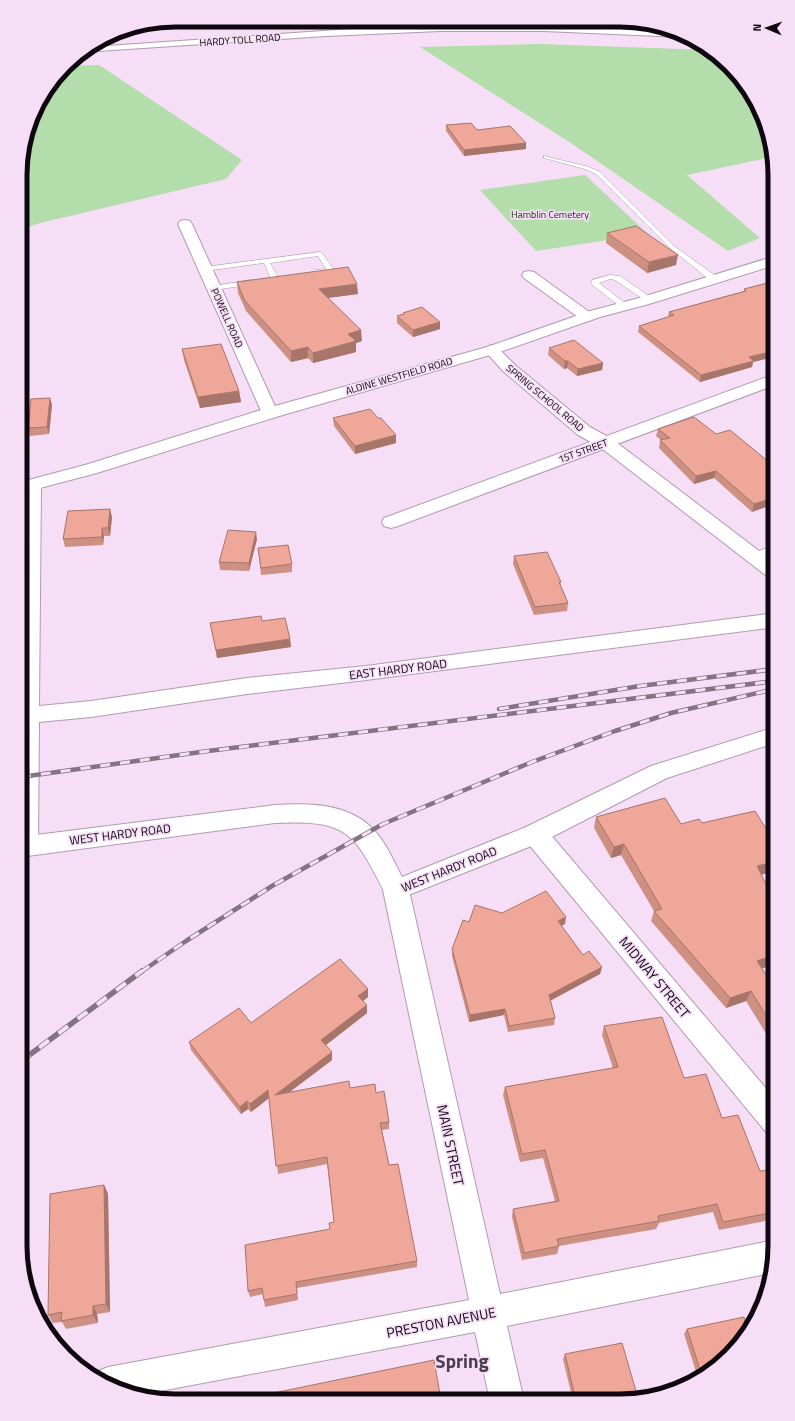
<svg xmlns="http://www.w3.org/2000/svg" width="795" height="1421" font-family="'Titillium Web',sans-serif">
<style>
.green{fill:#b3ddaa}
.lines{fill:none;stroke-linecap:round;stroke-linejoin:round}
.service-casing{stroke:#b09bb2;stroke-width:1}
.minor-casing{stroke:#b09bb2;stroke-width:2}
.tertiary-casing{stroke:#b09bb2;stroke-width:2}
.secondary-casing{stroke:#b09bb2;stroke-width:2}
.motorway-casing{stroke:#b09bb2;stroke-width:2}
.service{fill:#fff;fill-rule:evenodd}
.minor{fill:#fff;fill-rule:evenodd}
.tertiary{fill:#fff;fill-rule:evenodd}
.secondary{fill:#fff;fill-rule:evenodd}
.motorway{fill:#fff;fill-rule:evenodd}
.rail-far1-casing{stroke:#837383;stroke-width:4.5}
.rail-casing{stroke:#837383;stroke-width:5.5}
.rail-far1{stroke:#f5def6;stroke-width:3;stroke-dasharray:10;stroke-linecap:butt}
.rail{stroke:#f5def6;stroke-width:4;stroke-dasharray:12;stroke-linecap:butt}
.wall{fill:#cd9083}
.shaded-wall{fill:#a7756a}
.building{fill:#eea798;stroke:#a7756a}
.labels{text-anchor:middle;dominant-baseline:central;stroke-width:3.5;stroke-linejoin:round;paint-order:stroke}
.far-street-label{font-size:10px;fill:#100810;stroke:#f5def6}
.far-park-label{font-size:10px;fill:#0d3802;stroke:#f5def6}
.street-label{font-size:12px;fill:#100810;stroke:#f5def6}
.near-street-label{font-size:14px;fill:#100810;stroke:#f5def6}
.near-district-label{font-size:19px;font-weight:bold;fill:#4e3c50;stroke:#f5def6}
.rim{fill:none;stroke:#100810;stroke-width:5}
</style>
<rect width="100%" height="100%" fill="#f5def6"/>
<path class="green" d="M540 44 709 50C735 67 755 95 766 124 770 134 770 147 772 157L687 175 760 238 728 251 574 145 420 47Z
M99 65 242 160 226 179 40 223 21 229V155L36 106 67 66Z
M585 175 648 234 536 251 480 190Z"/>
<g class="lines">
<g class="service-casing">
<path id="service" d="M544 156 589 167 600 172 674 246 717 277V281H711L670 248 596 174 585 169 544 158Z
M320 252 322 253 334 270 332 271 314 274V270L326 269 318 256 270 263 279 279 275 281 271 279 264 263 205 271 201 269 205 267Z
M610 275 620 276 653 299 649 301H646L615 280 610 279 599 283 629 306 628 308H622L591 284 592 280Z
M251 280 255 282 254 284 214 290 210 288 214 286Z
M775 545V551L754 559 749 556 751 554Z"/>
</g>
<g class="minor-casing">
<path id="minor" d="M185 220 190 221 192 224 278 413 276 417 270 418 264 417 262 413 178 224 180 221Z
M529 271 534 272 592 314 594 317 592 320 587 321 582 320 524 278 522 275 524 272Z
M775 374V385L398 526 391 528 384 526 382 522 384 518Z
M32 480 38 481 41 485 39 706 91 701 247 678 366 666 775 613V627L366 680 247 694 91 717 39 722 38 846 35 853 26 856 20 854 21 572 23 485 26 481Z"/>
</g>
<g class="tertiary-casing">
<path id="tertiary" d="M492 345 497 347 515 365 590 427 612 439 775 563V579L768 577 600 447 578 435 503 371 484 350 487 347Z
M535 824 544 827 775 1099V1135L765 1131 526 841 523 834 526 827Z
M396 880 405 883 409 890 500 1294 775 1240V1256L771 1273 507 1326 524 1401H490L475 1332 139 1395 116 1389 94 1377 96 1372 108 1367 469 1300 383 890 387 883Z"/>
</g>
<g class="secondary-casing">
<path id="secondary" d="M775 256V265L649 304 600 317 497 353 276 417 97 473 21 493V482L85 465 264 409 487 347 590 311 639 298Z
M775 727V743L667 778 544 841 396 900 387 897C355 835 351 819 275 823L20 857V837L275 805C307 803 346 803 371 827 385 840 393 860 402 877L526 827 651 766Z"/>
</g>
<g class="motorway-casing">
<path id="motorway" d="M475 24C522 24 569 25 616 27 640 29 664 28 686 35L682 37 544 31H440L326 36 83 52 92 47 366 28Z"/>
</g>
<use href="#service" class="service"/>
<use href="#minor" class="minor"/>
<use href="#tertiary" class="tertiary"/>
<use href="#secondary" class="secondary"/>
<use href="#motorway" class="motorway"/>
<g class="rail-far1-casing">
<path id="rail-far1" d="M499 709 640 686 775 669
M21 777 208 751 775 681
M141 972 186 941 272 886 383 824 532 762 615 731 671 713 775 689"/>
</g>
<g class="rail-casing">
<path id="rail" d="M20 1062 142 971"/>
</g>
<use href="#rail-far1" class="rail-far1"/>
<use href="#rail" class="rail"/>
</g>
<path class="wall" d="M446 125 477 130 526 143V149L464 156 446 131Z
M607 233 676 265 647 273 606 243Z
M775 281V353H774L773 357 753 362 752 367 700 382 638 332 639 326 668 317 669 312 744 291V289Z
M237 282 358 294 328 298 362 341 356 343V352L313 363 308 358 291 362 246 311 238 293Z
M403 313 440 322V329L413 337 397 323V316L403 314Z
M549 348 603 363 602 370 577 376 567 368 564 369 548 355Z
M182 349 239 391 241 402 200 408 184 360Z
M50 398 52 405 49 434 30 436 28 428Z
M333 418 396 443 355 454 334 426Z
M658 429 716 434 775 467 752 512 714 478 694 484 659 448 660 440H661L656 436Z
M112 517 110 536H104L103 545 65 547 63 539Z
M257 539 249 571 220 570 219 562Z
M258 548 292 564V572L261 575Z
M514 556 561 582 560 585 568 603 567 611 534 615 513 564Z
M262 621 290 639 291 647 217 658 210 623Z
M596 817 681 824 702 823 775 843V871L761 875 775 902V961L769 962 767 967 762 968 775 988V1048L746 1001 726 1008 651 921 654 911 621 855 611 858 594 828Z
M502 913 565 924 561 925 583 955 602 967 600 974 550 1000 555 1018 554 1025 508 1032 504 1015 469 1022 452 956V949L469 922Z
M368 989V997L363 1001 367 1005V1013L326 1045 332 1060 290 1092 350 1088 376 1093 389 1122V1129L382 1130 389 1165 417 1261V1267L297 1288 298 1300 265 1307 263 1294 250 1297 248 1291 330 1229 334 1222 327 1164 278 1174 269 1098 251 1112 248 1109 241 1114 191 1050 189 1042 251 1023Z
M604 1026 684 1078 722 1118 760 1171 775 1169V1219L719 1230 713 1212 659 1223 656 1229 559 1246 557 1254 522 1260 512 1217 513 1209 555 1201 543 1158 520 1162 503 1095 505 1087 613 1068 602 1035Z
M104 1185 108 1194 110 1312 97 1314 98 1323 66 1329 62 1322 53 1323 48 1315Z
M687 1329 714 1369 698 1378 684 1334Z
M565 1354 620 1401H573L563 1359Z"/>
<path class="shaded-wall" d="M526 143V149L464 156V150Z
M678 255 676 265 647 273 649 262Z
M357 284 358 294 319 299V289Z
M440 322V329L413 337V330Z
M361 330 362 341 356 343V352L313 363V353L348 334Z
M308 347V358L291 362V351Z
M775 347V353H774L773 357 753 362 752 367 700 382 701 375 771 348Z
M565 361H568L567 368 564 369Z
M603 363 602 370 577 376 578 369Z
M239 391 241 402 200 408 198 397Z
M50 398 52 405 49 434 47 427Z
M396 435V443L355 454V446Z
M716 471 714 478 694 484 696 476Z
M775 497V504L752 512 754 504Z
M110 509 112 517 110 536 108 528Z
M102 528 104 536 103 545 102 537Z
M256 532 257 539 249 571V563Z
M290 639 291 647 217 658 216 650Z
M624 844 621 855 611 858 614 847Z
M775 862V871L753 877 757 866Z
M566 917 565 924 557 928 558 921Z
M771 956 767 967 753 971 757 961Z
M602 967 600 974 548 1002 549 995Z
M368 989V997L359 1004 358 996Z
M751 991 746 1001 726 1008 730 998Z
M367 1005V1013L322 1048 321 1040Z
M505 1009 504 1015 469 1022 470 1015Z
M332 1052V1060L276 1102 275 1095Z
M268 1090 269 1098 251 1112 250 1104Z
M247 1101 248 1109 241 1114 240 1107Z
M104 1185 108 1194 110 1312 106 1304Z
M93 1306 97 1314 98 1323 93 1315Z"/>
<path class="building" d="M471 123 477 130 510 126 526 143 464 150 446 125Z
M636 226 678 255 649 262 607 233Z
M348 267 357 284 319 289 361 330 348 334 356 341 313 353 308 347 291 351 245 301 237 282Z
M775 281V347L771 348 774 351 749 357 754 361 701 375 639 326 674 315 669 312 746 291 744 289Z
M422 307 440 322 413 330 397 316 404 314 403 313Z
M574 340 603 363 578 369 568 361H565L549 348Z
M221 344 239 391 198 397 182 349Z
M50 398 47 427 28 428 31 399Z
M370 409 378 418H381L396 435 355 446 333 418Z
M694 417 716 434 730 430 775 467V497L754 504 716 471 696 476 660 440 670 438 658 429Z
M110 509 108 528H102V537L63 539 68 511Z
M228 530 256 532 249 563 219 562Z
M288 545 292 564 261 568 258 548Z
M547 552 561 582H559L568 603 535 607 514 556Z
M261 616 262 621 285 618 290 639 216 650 210 623Z
M665 798 681 824 699 819 702 823 755 811 775 843V862L757 866 775 902V951L769 952 771 956 757 961 775 988V1030L751 991 730 998 654 911 662 909 624 844 614 847 596 817Z
M546 891 566 917 558 921 583 955 589 951 602 967 549 995 555 1018 509 1026 505 1009 470 1015 452 949 463 920 469 922 475 905 502 913Z
M340 959 368 989 358 996 367 1005 321 1040 332 1052 275 1095 349 1081 350 1088 375 1084 376 1093 384 1091 389 1122 380 1123 389 1165 398 1164 417 1261 296 1282 297 1294 264 1300 262 1288 248 1291 245 1245 330 1229 329 1223 334 1222 327 1157 276 1166 268 1090 250 1104 247 1101 240 1107 189 1042 239 1008 251 1023Z
M662 1017 684 1078 706 1074 722 1118 738 1115 760 1171 775 1169V1212L723 1222 717 1204 658 1216 659 1221 557 1239 559 1246 524 1253 513 1209 559 1201 545 1150 522 1154 505 1087 618 1067 604 1026Z
M104 1185 106 1304 93 1306V1315L61 1321 62 1312 48 1315 50 1194Z
M744 1317 748 1331 743 1340 714 1369 702 1376 687 1329Z
M622 1343 638 1398 620 1401H576L565 1354Z
M434 1360 441 1400H254V1397Z"/>
<g class="labels">
<g class="far-street-label">
<text transform="translate(240 40) rotate(-4)">HARDY TOLL ROAD</text>
<text transform="translate(227 318) rotate(66)">POWELL ROAD</text>
<text transform="translate(399 376) rotate(-16)">ALDINE WESTFIELD ROAD</text>
<text transform="translate(545 398) rotate(40)">SPRING SCHOOL ROAD</text>
<text transform="translate(583 451) rotate(-20)">1ST STREET</text>
</g>
<g class="far-park-label">
<text x="550" y="214">Hamblin Cemetery</text>
</g>
<g class="street-label">
<text transform="translate(398 669) rotate(-7)">EAST HARDY ROAD</text>
<text transform="translate(120 834) rotate(-7)">WEST HARDY ROAD</text>
<text transform="translate(449 869) rotate(-22)">WEST HARDY ROAD</text>
</g>
<g class="near-street-label">
<text transform="translate(655 977) rotate(50)">MIDWAY STREET</text>
<text transform="translate(451 1145) rotate(78)">MAIN STREET</text>
<text transform="translate(441 1322) rotate(-11)">PRESTON AVENUE</text>
</g>
<g class="near-district-label">
<text x="462" y="1360">Spring</text>
</g>
</g>
<path d="M0 0H795V1421H0ZM175 27H620A148 148 0 0 1 768 175V1246A148 148 0 0 1 620 1394H175A148 148 0 0 1 27 1246V175A148 148 0 0 1 175 27Z" fill="#f5def6" fill-rule="evenodd"/>
<path class="rim" d="M175 27H620A148 148 0 0 1 768 175V1246A148 148 0 0 1 620 1394H175A148 148 0 0 1 27 1246V175A148 148 0 0 1 175 27Z"/>
<g transform="translate(767 28) rotate(272)" stroke="#f5def6" stroke-width="3" paint-order="stroke">
<path d="M0-3L7 15L0 10L-7 15Z" fill="#100810"/>
<text y="-6" font-size="11" font-weight="bold" text-anchor="middle" fill="#100810">N</text>
</g>
</svg>
